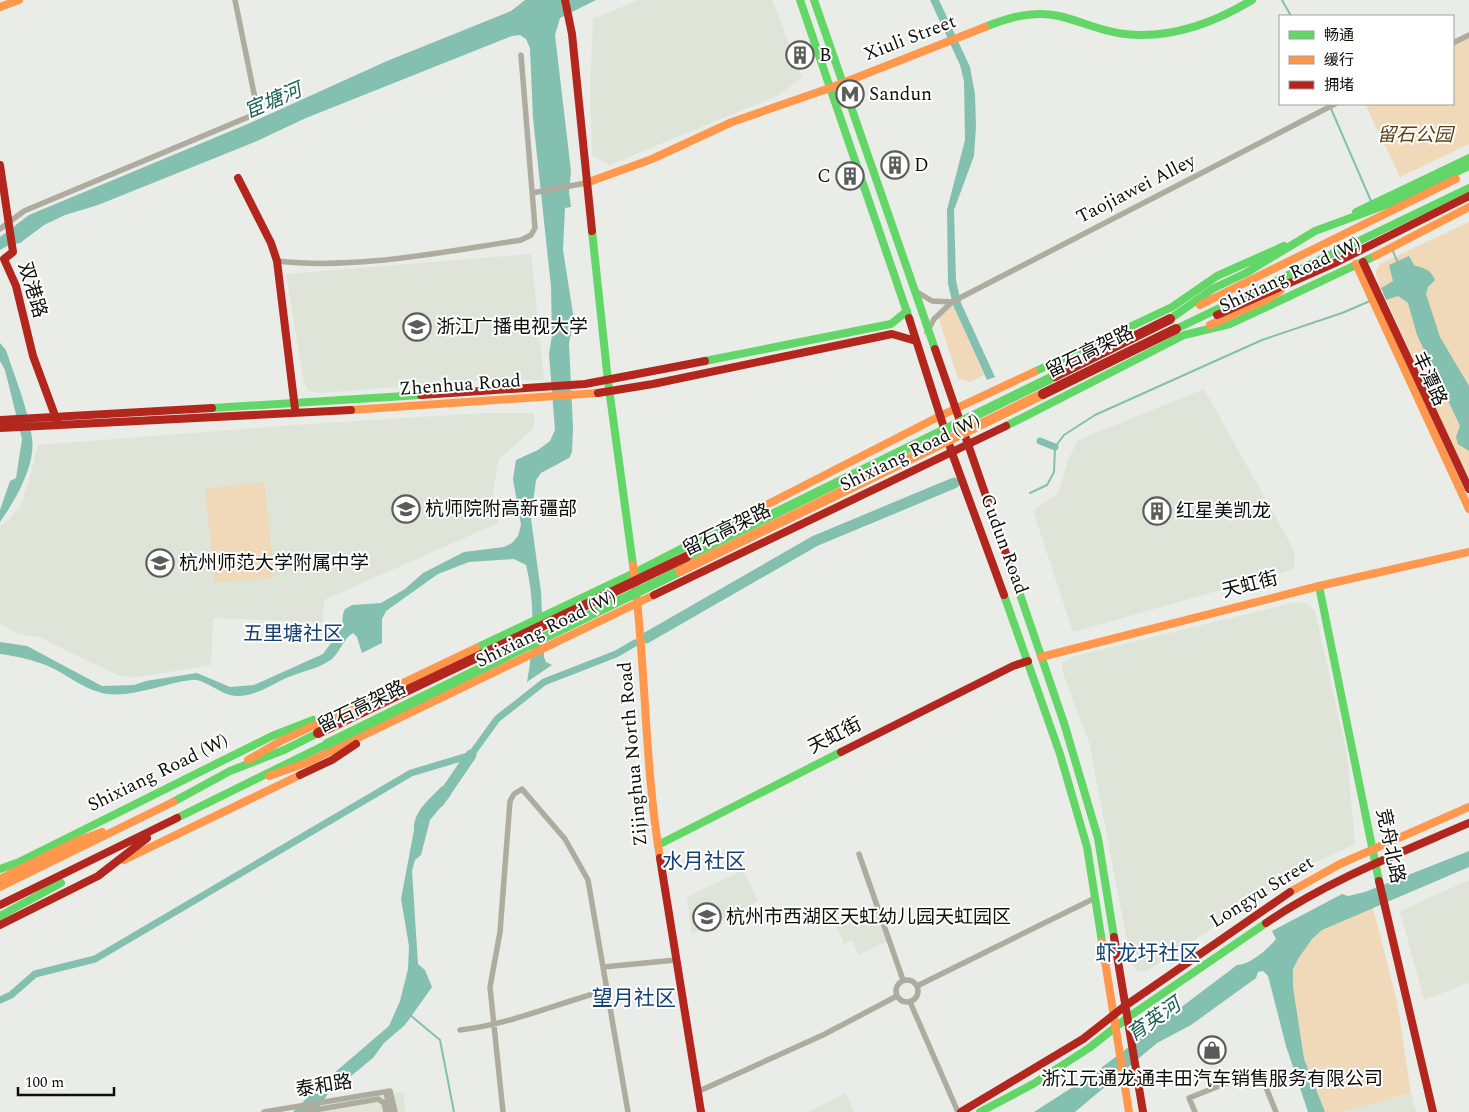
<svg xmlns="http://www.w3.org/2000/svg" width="1469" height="1112" font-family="Spectral,'Noto Sans SC',serif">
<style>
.built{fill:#dee4d7}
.green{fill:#efd9b9}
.water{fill:#84c0b0}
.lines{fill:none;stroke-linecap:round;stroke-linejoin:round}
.stream{stroke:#84c0b0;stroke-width:2}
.canal{stroke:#84c0b0;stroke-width:7}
.river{stroke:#84c0b0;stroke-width:11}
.street{stroke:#aeac9f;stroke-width:5.5}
.fast{stroke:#63d668;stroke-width:8}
.slow{stroke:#ff974d;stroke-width:8}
.jam{stroke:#b3261e;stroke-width:8}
.fast-bridge{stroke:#63d668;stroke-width:10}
.slow-bridge{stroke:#ff974d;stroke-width:10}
.jam-bridge{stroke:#b3261e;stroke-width:10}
.labels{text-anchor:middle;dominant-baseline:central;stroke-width:4;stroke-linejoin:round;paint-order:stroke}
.street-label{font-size:19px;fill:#0d0f0b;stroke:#fff}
.poi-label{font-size:19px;fill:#0d0f0b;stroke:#fff;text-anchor:start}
.park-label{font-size:19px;font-style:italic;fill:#5e4115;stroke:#fff}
.water-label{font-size:20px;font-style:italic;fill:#1d6153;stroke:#fff}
.neighbourhood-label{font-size:20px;fill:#124174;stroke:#fff}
.quarter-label{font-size:21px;fill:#124174;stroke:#fff}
</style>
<rect width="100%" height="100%" fill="#eaece7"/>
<path class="built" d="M639 0H772L802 77 779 95 609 165 592 155 590 92 593 19Z
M531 254 544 380H482L321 393 309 391 304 383 286 274Z
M1204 389 1295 552 1294 569 1073 632 1033 511 1059 492 1068 460 1078 440Z
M485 413H534V428L498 460 493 494 498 523 324 600 323 622 213 618 211 665 138 677 119 676 39 637 18 634 0 624V526L9 520 21 505 30 477 38 445 308 424Z
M1297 602 1308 604 1315 611 1347 755 1355 844 1308 866 1145 972 1136 970 1131 961 1089 742 1063 673 1062 664 1071 657Z
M743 870 758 901 692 934 687 897Z
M1469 880V983L1424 1000 1400 911Z
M874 904 888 941 859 955 852 940 844 944 835 924Z
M404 1092 405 1112H292Z
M846 1093 854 1112H809Z
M1411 1093 1416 1112H1340Z"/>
<path class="green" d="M1469 35V144L1400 177 1365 104H1453V44Z
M1469 222V484L1376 276V271L1380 264Z
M953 305 984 375 971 382 958 379 939 319 943 311Z
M264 482 275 578 215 583 205 489Z
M1371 900 1397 1002 1411 1093 1340 1112H1315L1276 950Z"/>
<path class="water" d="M525 0H596L560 18 555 35 571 171 569 192 571 207 565 208 563 250 574 320 569 343 573 428 572 452 569 458 541 473 536 480 531 519 541 592 544 657 546 662 552 665 527 682C534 645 535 601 526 565L514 559 469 562 438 574 386 611 382 619V643L362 653 357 637 353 633C343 639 340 652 332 659 320 668 307 670 294 675 274 682 259 696 237 696 221 696 204 678 192 680 162 683 127 701 99 692 80 687 65 673 48 666 33 660 16 656 0 654V642L27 646 102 686 134 685 146 681 197 673 230 687 254 685 323 654 342 628 343 614 345 609 352 605 381 603 405 589 423 573 464 552 504 547 512 543 518 536 521 525 513 479 516 460 538 450 550 441 555 430 549 354 552 335 551 287 533 118 530 48 526 39 520 35 512 36 306 118 257 141 98 205 65 215 44 225 20 243 9 245 0 250V237L29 215 250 123 387 61 511 11Z
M930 0H939L970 67 975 94 976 126 974 156 954 210 956 280 961 303 995 377 987 380 953 305 948 284 947 210 965 140 964 81 960 65Z
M1409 256 1414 265C1424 269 1430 268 1435 280L1428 287 1426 294 1440 337 1469 386V451L1458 444 1456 437 1460 426 1417 335 1408 303 1398 296 1386 300 1381 288 1393 281 1389 265Z
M0 343 6 350C15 378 28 408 32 438 36 465 15 501 0 522V510L10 481 16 478 22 439 5 370 0 361Z
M442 786 451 795 430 820 421 855 415 860 412 871 418 964 425 970 432 987 405 1025 384 1043 373 1058 351 1076 333 1086 316 1112H293L320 1085 389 1026 400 1001 408 969 409 946 401 899 414 830C413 811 430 799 442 786Z
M1469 851V867L1322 930 1312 939 1298 959 1293 969V987L1304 1059 1325 1112H1308L1286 1046 1268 976 1263 971 1258 972 1256 978 1191 1025 1157 1043 1075 1112H1034L1093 1074 1237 965C1250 965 1268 949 1276 939L1272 931 1342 894 1348 896 1365 892Z"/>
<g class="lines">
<path class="stream" d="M1282 0 1291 16
M1329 104 1371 201
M1392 249 1398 263
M1030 493 1047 485 1054 472 1055 447 1064 435 1095 415 1262 340 1342 313 1370 301
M410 1015 440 1040 454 1112"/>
<path class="canal" d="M1040 441 1055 447
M0 1000 11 995 35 974 95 959 411 773 471 755 497 719 544 682 616 654 635 643"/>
<path class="river" d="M646 638 815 541 954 483
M439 802 471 755"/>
<path class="street" d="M1453 43 1469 35
M532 193 586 183
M0 229 24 211 258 113 235 0
M277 261C357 270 441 252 521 240L531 235 535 228 521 55
M917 292 932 301 952 302
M927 332 934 319 952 302 1335 104
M859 854 903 980
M603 967 676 960
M896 991a11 11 0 1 1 22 0a11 11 0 1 1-22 0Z
M917 986 1095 898
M910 1002 958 1112
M460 1030C512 1024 558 1003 607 990
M386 1092 390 1112
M697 1092 823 1035 897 996
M264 1112 390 1091 395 1112
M303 1112 378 1099 384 1103 386 1112
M503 1112 490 987 500 932 510 801 514 794 522 789 565 839 588 880 628 1112
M1195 1112 1189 1098 1259 1070 1276 1112"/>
<path class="fast" d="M800 0 909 318
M814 0 935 349
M985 27C1008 18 1033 10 1059 16 1081 21 1102 32 1125 34 1171 39 1214 23 1252 0
M1356 212 1469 158
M592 231 608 381 633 565
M1170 319 1214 288 1246 273 1315 231 1391 203 1469 166
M1176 329 1469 188
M705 361 891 324 907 311
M1034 372 1172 307 1217 276 1284 246
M212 408 421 395
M1006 426 1184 335 1230 324 1375 256
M1013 574 1064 723 1098 838 1114 937
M1319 586 1379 881
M1004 595 1060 754 1087 847 1102 942
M476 648 634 573 739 519
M173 802 230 771 284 750 318 733
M177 818 327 744
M658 845 841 752
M17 863 272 736 313 720
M0 869 22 861
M0 916 61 883
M980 1112 1033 1084 1089 1048 1127 1018 1266 923"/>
<path class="slow" d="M0 7 19 0
M586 183 652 159 732 122 830 88 985 27
M1375 256 1469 207
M1356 264 1469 509
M1200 305 1456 179
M1210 325 1270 298 1281 290
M351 410 598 393
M739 519 940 416 1034 372
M633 565C646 662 644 761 660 858
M1041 657 1319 586 1469 552
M248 760 279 742 476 648
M269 776 306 763 654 595
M124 860 300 775
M0 879 75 842 102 832
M0 887 173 802
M1290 892 1340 864 1469 807
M1102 942 1129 1112"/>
<path class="jam" d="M565 0 572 34 592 231
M0 165 13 252 4 259 16 286 33 356 57 421
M238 178 271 243 277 261 295 409
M1363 262 1469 489
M1217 315 1337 262 1469 196
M909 318 952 453 1004 595
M935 349 1013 574
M598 393 653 384 892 334 916 341
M421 395 585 384 705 361
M0 420 212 408
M0 428 351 410
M654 595 1006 426
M841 752 1013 666 1028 661
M300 775 332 760 356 744
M660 858 701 1112
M1379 881 1433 1112
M0 905 177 818
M1266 923C1329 880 1400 853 1469 823
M0 925 98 876 147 838
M1114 937 1143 1112
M961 1112 1083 1039 1125 1006 1290 892"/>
<path class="fast-bridge" d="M686 557 1055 376
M327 744 680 571"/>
<path class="slow-bridge" d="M680 571 1043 394"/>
<path class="jam-bridge" d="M1055 376 1170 319
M1043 394 1176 329
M318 733 686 557"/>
</g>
<defs>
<g id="building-ring" transform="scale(1.4375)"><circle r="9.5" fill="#fff" stroke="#5a5c58" stroke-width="1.5"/><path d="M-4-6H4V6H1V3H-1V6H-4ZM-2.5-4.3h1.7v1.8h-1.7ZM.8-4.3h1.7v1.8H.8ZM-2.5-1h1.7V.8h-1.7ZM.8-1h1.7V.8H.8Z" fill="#5a5c58"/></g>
<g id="metro-ring" transform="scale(1.4375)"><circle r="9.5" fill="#fff" stroke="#5a5c58" stroke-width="1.5"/><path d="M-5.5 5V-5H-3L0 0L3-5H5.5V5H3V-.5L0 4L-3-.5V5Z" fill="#5a5c58"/></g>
<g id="school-ring" transform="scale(1.4375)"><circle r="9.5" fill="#fff" stroke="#5a5c58" stroke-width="1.5"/><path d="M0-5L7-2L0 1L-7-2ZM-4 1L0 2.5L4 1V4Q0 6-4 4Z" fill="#5a5c58"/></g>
<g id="shop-ring" transform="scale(1.4375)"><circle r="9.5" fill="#fff" stroke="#5a5c58" stroke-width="1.5"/><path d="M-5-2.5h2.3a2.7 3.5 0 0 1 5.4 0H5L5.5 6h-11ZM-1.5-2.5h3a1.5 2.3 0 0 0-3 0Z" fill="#5a5c58"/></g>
</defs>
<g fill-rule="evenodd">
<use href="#building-ring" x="800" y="55"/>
<use href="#metro-ring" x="850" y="94"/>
<use href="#building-ring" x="895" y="165"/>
<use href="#building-ring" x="850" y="176"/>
<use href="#school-ring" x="417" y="327"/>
<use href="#school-ring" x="406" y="509"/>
<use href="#building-ring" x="1157" y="511"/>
<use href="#school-ring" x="160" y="563"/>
<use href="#school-ring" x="707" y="917"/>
<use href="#shop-ring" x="1212" y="1050"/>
</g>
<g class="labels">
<g class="street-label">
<text transform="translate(910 38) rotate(-21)">Xiuli Street</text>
<text transform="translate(1136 189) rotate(-27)">Taojiawei Alley</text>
<text transform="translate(1290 275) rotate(-25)">Shixiang Road (W)</text>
<text transform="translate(32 290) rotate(73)">双港路</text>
<text transform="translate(1090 352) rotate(-26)">留石高架路</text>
<text transform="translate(1429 379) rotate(65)">丰潭路</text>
<text transform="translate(460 385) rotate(-4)">Zhenhua Road</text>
<text transform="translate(910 453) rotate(-26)">Shixiang Road (W)</text>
<text transform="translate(727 530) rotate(-26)">留石高架路</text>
<text transform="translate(1004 544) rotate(70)">Gudun Road</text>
<text transform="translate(1250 585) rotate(-14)">天虹街</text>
<text transform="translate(546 629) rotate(-26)">Shixiang Road (W)</text>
<text transform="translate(362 707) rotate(-26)">留石高架路</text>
<text transform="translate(835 736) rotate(-27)">天虹街</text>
<text transform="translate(633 754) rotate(-95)">Zijinghua North Road</text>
<text transform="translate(158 773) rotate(-26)">Shixiang Road (W)</text>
<text transform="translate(1390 846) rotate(78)">竞舟北路</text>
<text transform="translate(1262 892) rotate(-32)">Longyu Street</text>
<text transform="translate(324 1086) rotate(-9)">泰和路</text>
</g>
<g class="poi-label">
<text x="819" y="55">B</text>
<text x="869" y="94">Sandun</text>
<text x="914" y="165">D</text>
<text x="831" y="176" text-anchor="end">C</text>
<text x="436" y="327">浙江广播电视大学</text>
<text x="425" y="509">杭师院附高新疆部</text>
<text x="1176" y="511">红星美凯龙</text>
<text x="179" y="563">杭州师范大学附属中学</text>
<text x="726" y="917">杭州市西湖区天虹幼儿园天虹园区</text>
<text x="1212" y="1079" text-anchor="middle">浙江元通龙通丰田汽车销售服务有限公司</text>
</g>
<g class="park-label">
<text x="1415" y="135">留石公园</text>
</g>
<g class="water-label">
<text transform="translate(273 101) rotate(-23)">宦塘河</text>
<text transform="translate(1154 1020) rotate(-35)">育英河</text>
</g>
<g class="neighbourhood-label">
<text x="293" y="634">五里塘社区</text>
</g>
<g class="quarter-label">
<text x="704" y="862">水月社区</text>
<text x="1148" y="954">虾龙圩社区</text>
<text x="634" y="999">望月社区</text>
</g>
</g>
<rect x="1279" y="15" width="175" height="90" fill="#ffffff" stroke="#9e9f9d"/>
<rect x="1289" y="31" width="25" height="8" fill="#63d668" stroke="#9e9f9d"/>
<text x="1324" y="40" font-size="15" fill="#0d0f0b">畅通</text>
<rect x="1289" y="56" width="25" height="8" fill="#ff974d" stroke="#9e9f9d"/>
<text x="1324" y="65" font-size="15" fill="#0d0f0b">缓行</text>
<rect x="1289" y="81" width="25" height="8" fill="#b3261e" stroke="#9e9f9d"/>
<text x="1324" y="90" font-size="15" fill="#0d0f0b">拥堵</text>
<path d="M18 1087v8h96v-8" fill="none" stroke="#0d0f0b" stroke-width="2.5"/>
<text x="25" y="1087" font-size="15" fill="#0d0f0b" stroke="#ffffff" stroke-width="4" paint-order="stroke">100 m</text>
</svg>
